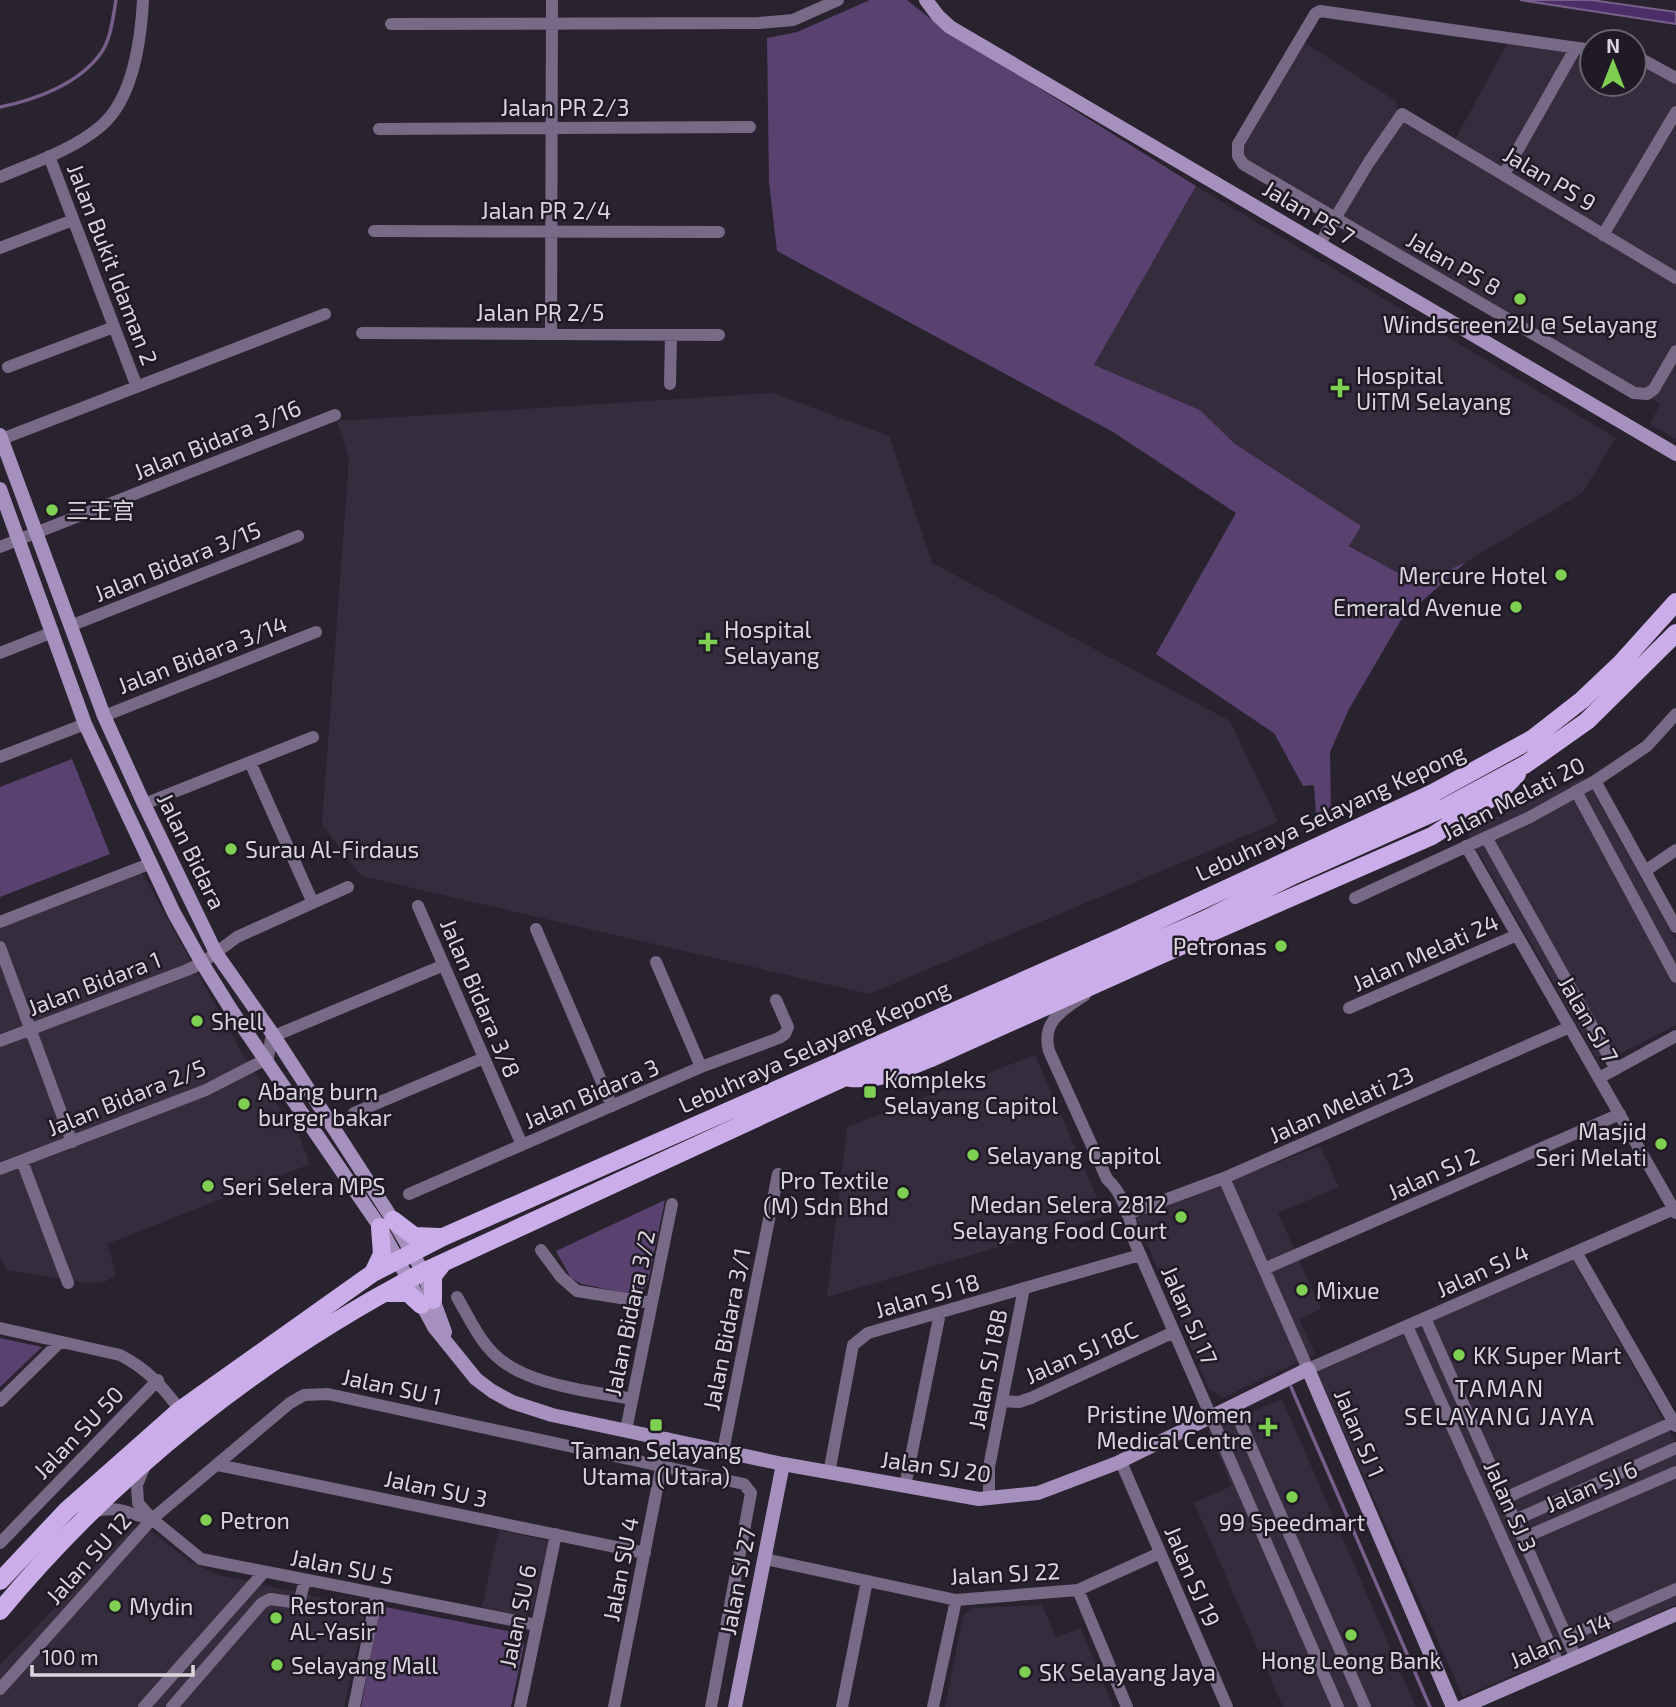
<svg xmlns="http://www.w3.org/2000/svg" width="1676" height="1707" font-family="'Exo 2','Noto Sans SC',sans-serif">
<style>
.built{fill:#352d3e}
.green{fill:#5a4270}
.water{fill:#4d2d68;stroke:#775f8b;stroke-width:2}
.lines{fill:none;stroke-linecap:round;stroke-linejoin:round}
.stream{stroke:#775f8b;stroke-width:3.5}
.street{stroke:#786a86;stroke-width:12}
.secondary{stroke:#a690be;stroke-width:14}
.primary{stroke:#cbaee9;stroke-width:18}
.primary-bridge{stroke:#cbaee9;stroke-width:18}
.poi-dot{fill:#7fd052;stroke:#1f1a25;stroke-width:2.5}
.labels{text-anchor:middle;dominant-baseline:central;stroke-width:5;stroke-linejoin:round;paint-order:stroke}
.street-label{font-size:23px;fill:#d9d5dd;stroke:#1f1a25}
.poi-label{font-size:23px;fill:#d9d5dd;stroke:#1f1a25;text-anchor:start}
.neighbourhood-label{font-size:24px;letter-spacing:2px;fill:#d9d5dd;stroke:#1f1a25}
</style>
<rect width="100%" height="100%" fill="#29232f"/>
<path class="built" d="M1508 42 1592 54V84H1634V59L1676 85V439L1650 424 1660 404 1246 161 1242 154V144L1305 43 1396 101 1399 112 1451 147Z
M1196 186 1616 438 1582 493 1466 562 1419 584 1349 545 1360 526 1235 444 1200 410 1094 365Z
M773 393 889 436 932 563 1230 721 1278 822 869 994 361 876 322 824 349 459 337 421Z
M1585 777 1676 940V1025L1600 1064 1466 830Z
M142 873 248 1064 299 1135 310 1164 107 1244 115 1270V1276L104 1282 86 1283 7 1270 0 1257V928Z
M1035 1055 1105 1216 827 1297 847 1127Z
M1320 1146 1339 1187 1278 1213 1321 1309 1299 1319 1315 1354 1223 1398 1209 1389 1136 1218Z
M1573 1260 1676 1443V1605L1463 1697 1317 1372Z
M1282 1399 1416 1707H1283L1194 1503 1232 1486 1208 1431Z
M132 1527 152 1532 188 1560 215 1574 366 1608 344 1707H0V1665Z
M499 1530 548 1541 533 1610 524 1616 482 1607Z
M1042 1605 1056 1637 1081 1628 1113 1707H945L963 1616 973 1608Z"/>
<path class="green" d="M870 0H907L941 27 1196 186 1094 365 1200 410 1235 444 1361 526 1349 546 1419 584 1466 562 1401 620 1349 709 1330 752 1331 818 1316 813 1314 785 1303 786 1274 733 1156 654 1236 513 1113 432 777 251 769 182 767 38 797 32Z
M72 759 110 854 0 897V787Z
M665 1200 648 1282 644 1289 635 1295 582 1284 571 1278 556 1251Z
M0 1338 42 1347 0 1387Z
M380 1606 517 1633 524 1644 511 1707H361Z"/>
<path class="water" d="M1520 0H1591L1676 12V24Z"/>
<g class="lines">
<path class="stream" d="M0 107C35 100 79 84 101 53 111 39 113 17 116 0
M1291 1387 1430 1707"/>
<path class="street" d="M391 24 759 23 793 20 838 0
M1592 50 1320 11 1315 14 1238 144V156L1243 164 1634 393 1647 394 1654 389 1676 351
M1634 55 1676 78
M379 129 750 127
M49 156 137 387
M1504 174 1575 49
M0 177C33 163 73 150 101 126 133 99 141 39 143 0
M374 231 719 232
M1603 235 1676 112
M1319 245 1369 162 1402 114 1676 278
M0 248 73 220
M362 333 719 335
M551 333 552 0
M8 367 114 327
M670 384 671 335
M2 439 325 314
M0 547 335 415
M70 626 298 536
M0 653 53 632
M104 716 316 632
M0 757 85 724
M250 762 313 903
M1595 781 1676 927
M1576 791 1676 977
M144 804 313 737
M1486 837 1616 1069
M1466 846 1676 1213
M1645 871 1676 850
M1355 898 1530 817 1595 781 1647 746 1676 714
M418 906 522 1145
M0 922 149 864
M536 929 612 1106
M0 947 72 1142
M656 962 701 1067
M1085 995C1063 1010 1041 1021 1049 1051L1107 1179C1121 1191 1132 1219 1133 1238L1338 1707
M1349 1008 1517 935
M0 1041 187 970 202 963 237 937 348 887
M1599 1078 1676 1036
M354 1113 484 1058
M22 1161 68 1283
M0 1169 206 1090 268 1058 271 1039 274 1036 444 965
M1224 1178 1308 1369 1674 1209
M409 1194 701 1067 779 1038 785 1034 788 1027 776 1000
M1127 1214 1224 1178 1570 1027
M541 1250 561 1277 577 1291 652 1303
M1576 1252 1676 1426
M1264 1269 1620 1114
M457 1297C468 1316 478 1338 493 1353 523 1385 591 1391 632 1399
M1425 1318 1576 1658
M1407 1326 1559 1665
M0 1328 120 1355C151 1371 164 1389 185 1416
M0 1401 60 1342
M1002 1401 1019 1402 1031 1398 1174 1332
M1233 1406 1365 1707
M626 1430 672 1204
M723 1451 778 1174
M1121 1462 1227 1707
M146 1463 137 1485 138 1503 152 1519 201 1559 537 1625
M218 1465 645 1553
M829 1473 853 1345 868 1333 1140 1255
M905 1486 940 1313
M989 1498V1467L1024 1288
M1505 1498 1674 1422
M95 1511C120 1505 129 1515 152 1519
M1515 1520 1676 1448
M1523 1538 1676 1472
M0 1543 158 1380
M765 1559 956 1600 1078 1590 1160 1553
M1078 1590 1127 1707
M1567 1637 1676 1589
M0 1689 152 1519 290 1403 304 1395 328 1394 744 1484 751 1493 711 1707
M144 1707 264 1572
M172 1707 262 1603 270 1599 299 1603 305 1580
M354 1707 377 1594
M520 1707 556 1534
M614 1707 667 1438
M842 1707 867 1581
M933 1707 956 1600"/>
<path class="secondary" d="M926 0 938 16 950 27 1676 454
M0 435 104 716 144 804 216 953 274 1036 393 1220 423 1272 445 1332
M0 489 85 724 174 913 202 963 232 1011 380 1227 434 1327 476 1379 492 1391 512 1402 552 1415 783 1464 979 1499 1038 1493 1117 1463 1308 1369 1453 1707
M735 1707 783 1464
M1463 1707 1676 1614"/>
<path class="primary" d="M1194 940 1432 836 1499 793 1517 774
M850 1078C880 1080 904 1069 931 1058
M393 1220 414 1236 440 1237
M373 1273 382 1254 380 1227
M388 1293H408L421 1305
M433 1300V1276L443 1263
M0 1581 67 1510 180 1410 373 1273 443 1237 1120 938 1433 793 1532 739 1582 700 1621 663 1676 602
M0 1611C116 1471 262 1356 423 1272L843 1078 1204 920 1294 875 1446 807 1526 764 1587 721 1676 633"/>
<path class="primary-bridge" d="M931 1058 1194 940"/>
</g>
<g class="poi-dot">
<circle cx="1520" cy="299" r="7"/>
<path d="M1336.5 377.5h7v7h7v7h-7v7h-7v-7h-7v-7h7z"/>
<circle cx="52" cy="510" r="7"/>
<circle cx="1561" cy="575" r="7"/>
<circle cx="1516" cy="607" r="7"/>
<path d="M704.5 631.5h7v7h7v7h-7v7h-7v-7h-7v-7h7z"/>
<circle cx="231" cy="849" r="7"/>
<circle cx="1281" cy="946" r="7"/>
<circle cx="197" cy="1021" r="7"/>
<rect x="863" y="1085" width="14" height="14" rx="3.5"/>
<circle cx="244" cy="1104" r="7"/>
<circle cx="1661" cy="1144" r="7"/>
<circle cx="973" cy="1155" r="7"/>
<circle cx="208" cy="1186" r="7"/>
<circle cx="903" cy="1193" r="7"/>
<circle cx="1181" cy="1217" r="7"/>
<circle cx="1302" cy="1290" r="7"/>
<circle cx="1459" cy="1355" r="7"/>
<rect x="649" y="1418" width="14" height="14" rx="3.5"/>
<path d="M1264.5 1416.5h7v7h7v7h-7v7h-7v-7h-7v-7h7z"/>
<circle cx="1292" cy="1497" r="7"/>
<circle cx="206" cy="1520" r="7"/>
<circle cx="115" cy="1606" r="7"/>
<circle cx="276" cy="1618" r="7"/>
<circle cx="1351" cy="1635" r="7"/>
<circle cx="277" cy="1665" r="7"/>
<circle cx="1025" cy="1672" r="7"/>
</g>
<g class="labels">
<g class="street-label">
<text x="565" y="107">Jalan PR 2/3</text>
<text transform="translate(1550 178) rotate(31)">Jalan PS 9</text>
<text x="546" y="210">Jalan PR 2/4</text>
<text transform="translate(1309 212) rotate(31)">Jalan PS 7</text>
<text transform="translate(1454 263) rotate(30)">Jalan PS 8</text>
<text transform="translate(113 264) rotate(69)">Jalan Bukit Idaman 2</text>
<text x="540" y="312">Jalan PR 2/5</text>
<text transform="translate(217 439) rotate(-22)">Jalan Bidara 3/16</text>
<text transform="translate(177 561) rotate(-22)">Jalan Bidara 3/15</text>
<text transform="translate(202 654) rotate(-21)">Jalan Bidara 3/14</text>
<text transform="translate(1513 798) rotate(-27)">Jalan Melati 20</text>
<text transform="translate(1330 812) rotate(-25)">Lebuhraya Selayang Kepong</text>
<text transform="translate(192 851) rotate(64)">Jalan Bidara</text>
<text transform="translate(1425 952) rotate(-24)">Jalan Melati 24</text>
<text transform="translate(94 983) rotate(-21)">Jalan Bidara 1</text>
<text transform="translate(481 998) rotate(67)">Jalan Bidara 3/8</text>
<text transform="translate(1589 1019) rotate(60)">Jalan SJ 7</text>
<text transform="translate(814 1046) rotate(-24)">Lebuhraya Selayang Kepong</text>
<text transform="translate(591 1093) rotate(-23)">Jalan Bidara 3</text>
<text transform="translate(126 1097) rotate(-22)">Jalan Bidara 2/5</text>
<text transform="translate(1341 1104) rotate(-24)">Jalan Melati 23</text>
<text transform="translate(1433 1173) rotate(-24)">Jalan SJ 2</text>
<text transform="translate(1482 1270) rotate(-24)">Jalan SJ 4</text>
<text transform="translate(927 1295) rotate(-16)">Jalan SJ 18</text>
<text transform="translate(629 1313) rotate(-78)">Jalan Bidara 3/2</text>
<text transform="translate(1190 1315) rotate(66)">Jalan SJ 17</text>
<text transform="translate(726 1329) rotate(-79)">Jalan Bidara 3/1</text>
<text transform="translate(1081 1352) rotate(-24)">Jalan SJ 18C</text>
<text transform="translate(987 1369) rotate(-79)">Jalan SJ 18B</text>
<text transform="translate(392 1386) rotate(12)">Jalan SU 1</text>
<text transform="translate(78 1432) rotate(-46)">Jalan SU 50</text>
<text transform="translate(1360 1433) rotate(67)">Jalan SJ 1</text>
<text transform="translate(936 1466) rotate(8)">Jalan SJ 20</text>
<text transform="translate(1591 1486) rotate(-23)">Jalan SJ 6</text>
<text transform="translate(436 1488) rotate(12)">Jalan SU 3</text>
<text transform="translate(1511 1506) rotate(66)">Jalan SJ 3</text>
<text transform="translate(88 1558) rotate(-48)">Jalan SU 12</text>
<text transform="translate(342 1566) rotate(11)">Jalan SU 5</text>
<text transform="translate(620 1569) rotate(-79)">Jalan SU 4</text>
<text transform="translate(1005 1573) rotate(-3)">Jalan SJ 22</text>
<text transform="translate(1193 1576) rotate(67)">Jalan SJ 19</text>
<text transform="translate(737 1581) rotate(-79)">Jalan SJ 27</text>
<text transform="translate(517 1616) rotate(-78)">Jalan SU 6</text>
<text transform="translate(1560 1640) rotate(-23)">Jalan SJ 14</text>
</g>
<g class="poi-label">
<text x="1520" y="324" text-anchor="middle">Windscreen2U @ Selayang</text>
<text x="1356" y="375">Hospital<tspan x="1356" dy="26">UiTM Selayang</tspan></text>
<text x="66" y="510">三王宫</text>
<text x="1547" y="575" text-anchor="end">Mercure Hotel</text>
<text x="1502" y="607" text-anchor="end">Emerald Avenue</text>
<text x="724" y="629">Hospital<tspan x="724" dy="26">Selayang</tspan></text>
<text x="245" y="849">Surau Al-Firdaus</text>
<text x="1267" y="946" text-anchor="end">Petronas</text>
<text x="211" y="1021">Shell</text>
<text x="884" y="1079">Kompleks<tspan x="884" dy="26">Selayang Capitol</tspan></text>
<text x="258" y="1091">Abang burn<tspan x="258" dy="26">burger bakar</tspan></text>
<text x="1647" y="1131" text-anchor="end">Masjid<tspan x="1647" dy="26">Seri Melati</tspan></text>
<text x="987" y="1155">Selayang Capitol</text>
<text x="889" y="1180" text-anchor="end">Pro Textile<tspan x="889" dy="26">(M) Sdn Bhd</tspan></text>
<text x="222" y="1186">Seri Selera MPS</text>
<text x="1167" y="1204" text-anchor="end">Medan Selera 2812<tspan x="1167" dy="26">Selayang Food Court</tspan></text>
<text x="1316" y="1290">Mixue</text>
<text x="1473" y="1355">KK Super Mart</text>
<text x="1252" y="1414" text-anchor="end">Pristine Women<tspan x="1252" dy="26">Medical Centre</tspan></text>
<text x="656" y="1450" text-anchor="middle">Taman Selayang<tspan x="656" dy="26">Utama (Utara)</tspan></text>
<text x="220" y="1520">Petron</text>
<text x="1292" y="1522" text-anchor="middle">99 Speedmart</text>
<text x="290" y="1605">Restoran<tspan x="290" dy="26">AL-Yasir</tspan></text>
<text x="129" y="1606">Mydin</text>
<text x="1351" y="1660" text-anchor="middle">Hong Leong Bank</text>
<text x="291" y="1665">Selayang Mall</text>
<text x="1039" y="1672">SK Selayang Jaya</text>
</g>
<g class="neighbourhood-label">
<text x="1500" y="1387">TAMAN<tspan x="1500" dy="28">SELAYANG JAYA</tspan></text>
</g>
</g>
<g transform="translate(1613 63)"><circle r="33" fill="#1f1a25" stroke="#69656f" stroke-width="2"/>
<path d="M0-5L12 26L0 18L-12 26Z" fill="#7fd052"/>
<text y="-10" font-size="19" font-weight="bold" text-anchor="middle" fill="#d9d5dd">N</text>
</g>
<path d="M32 1665v10h161v-10" fill="none" stroke="#d9d5dd" stroke-width="3.5"/>
<text x="42" y="1665" font-size="21" fill="#d9d5dd" stroke="#1f1a25" stroke-width="5" paint-order="stroke">100 m</text>
</svg>
